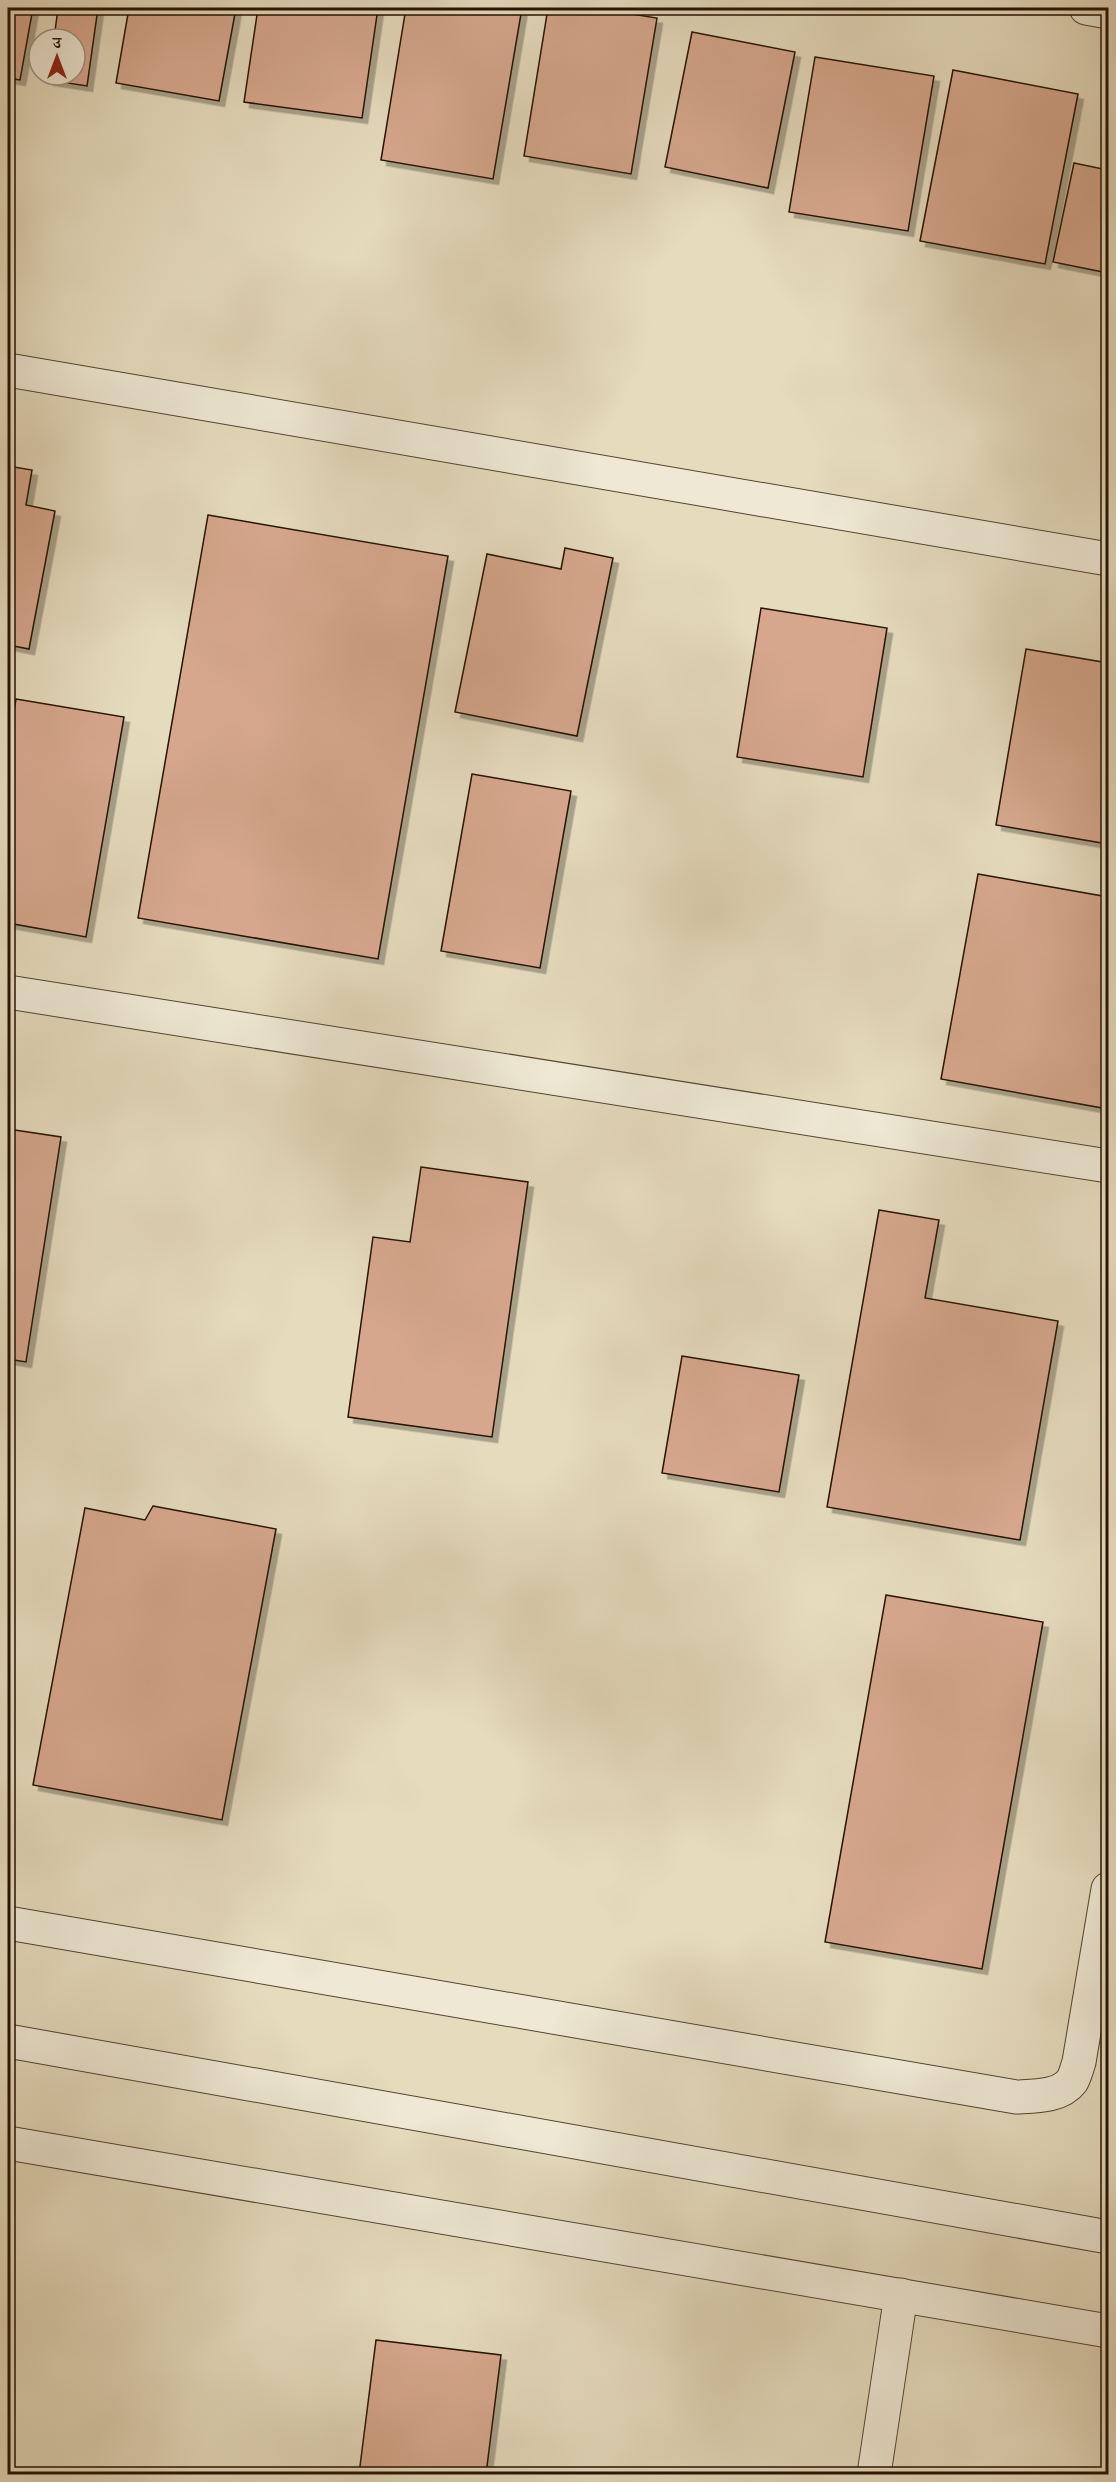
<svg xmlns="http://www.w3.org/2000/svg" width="1116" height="2482" font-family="'EB Garamond','Noto Serif Devanagari',serif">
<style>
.building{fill:#d6a78d;stroke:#251201;stroke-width:1.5;filter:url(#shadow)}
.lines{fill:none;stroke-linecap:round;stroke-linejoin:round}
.minor-casing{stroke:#554430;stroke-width:35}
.tertiary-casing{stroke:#554430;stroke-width:35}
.minor{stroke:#eee8d4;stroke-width:33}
.tertiary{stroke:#eee8d4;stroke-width:33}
</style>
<defs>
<filter id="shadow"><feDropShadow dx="5.5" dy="5.5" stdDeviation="0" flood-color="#0004"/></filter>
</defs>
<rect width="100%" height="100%" fill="#e5dbbd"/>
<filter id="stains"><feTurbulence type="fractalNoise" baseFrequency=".00333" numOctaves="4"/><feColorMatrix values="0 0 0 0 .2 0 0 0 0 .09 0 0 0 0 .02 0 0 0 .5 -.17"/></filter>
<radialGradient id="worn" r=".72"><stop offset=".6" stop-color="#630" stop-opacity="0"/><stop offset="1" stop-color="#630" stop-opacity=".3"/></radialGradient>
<path class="building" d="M8 8H33L20 80 8 78Z
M58 8H98L87 86 48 80 49 75H75V39H54Z
M129 8H236L219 101 116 83Z
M258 8H378L362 118 244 102Z
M406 8H522L493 179 381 160Z
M548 8H594L657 18 631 174 524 156Z
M692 32 795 52 768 188 665 167Z
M815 57 934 76 908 231 789 212Z
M953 70 1078 94 1045 264 920 241Z
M1074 163 1108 170V273L1053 262Z
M8 466 32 470 26 505 55 511 29 649 8 645Z
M208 515 448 556 378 959 138 918Z
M565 548 613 558 577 736 455 712 487 554 561 569Z
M761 608 887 628 863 777 737 757Z
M1026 649 1108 663V844L996 825Z
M16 699 124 717 86 937 8 923V748Z
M472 774 571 791 540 968 441 951Z
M978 874 1108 897V1109L941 1079Z
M8 1129 61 1137 26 1362 8 1359Z
M421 1167 528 1182 492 1437 348 1417 373 1237 410 1242Z
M879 1210 939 1220 925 1298 1058 1321 1020 1540 827 1507Z
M682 1356 799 1375 779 1492 662 1473Z
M153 1506 276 1529 222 1820 33 1785 85 1508 145 1520Z
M886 1595 1043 1622 982 1969 825 1942Z
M376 2340 501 2355 486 2474H359Z"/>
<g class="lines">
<g class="minor-casing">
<path id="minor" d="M1086 8 1108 12
M8 370 1108 559
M8 992 1108 1166
M8 1923 1016 2097C1034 2096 1060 2097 1072 2081 1075 2076 1077 2068 1079 2062L1108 1889
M874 2474 901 2295"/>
</g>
<g class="tertiary-casing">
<path id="tertiary" d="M8 2041 1108 2237
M8 2143 1108 2331"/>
</g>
<use href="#minor" class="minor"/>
<use href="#tertiary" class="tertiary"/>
</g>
<rect width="1116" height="2482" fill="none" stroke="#e5dbbd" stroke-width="30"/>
<rect x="9" y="9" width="1098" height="2464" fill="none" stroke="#251201" stroke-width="3"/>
<rect x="15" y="15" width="1086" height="2452" fill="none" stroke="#251201" stroke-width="1.5"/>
<g transform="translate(57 57)"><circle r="28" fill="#eee8d4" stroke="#9e9280" stroke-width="1.5"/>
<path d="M0-4.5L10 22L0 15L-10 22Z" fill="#8f2418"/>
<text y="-9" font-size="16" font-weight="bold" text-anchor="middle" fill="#251201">उ</text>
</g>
<rect width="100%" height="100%" filter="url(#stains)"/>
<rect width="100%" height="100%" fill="url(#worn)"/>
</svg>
